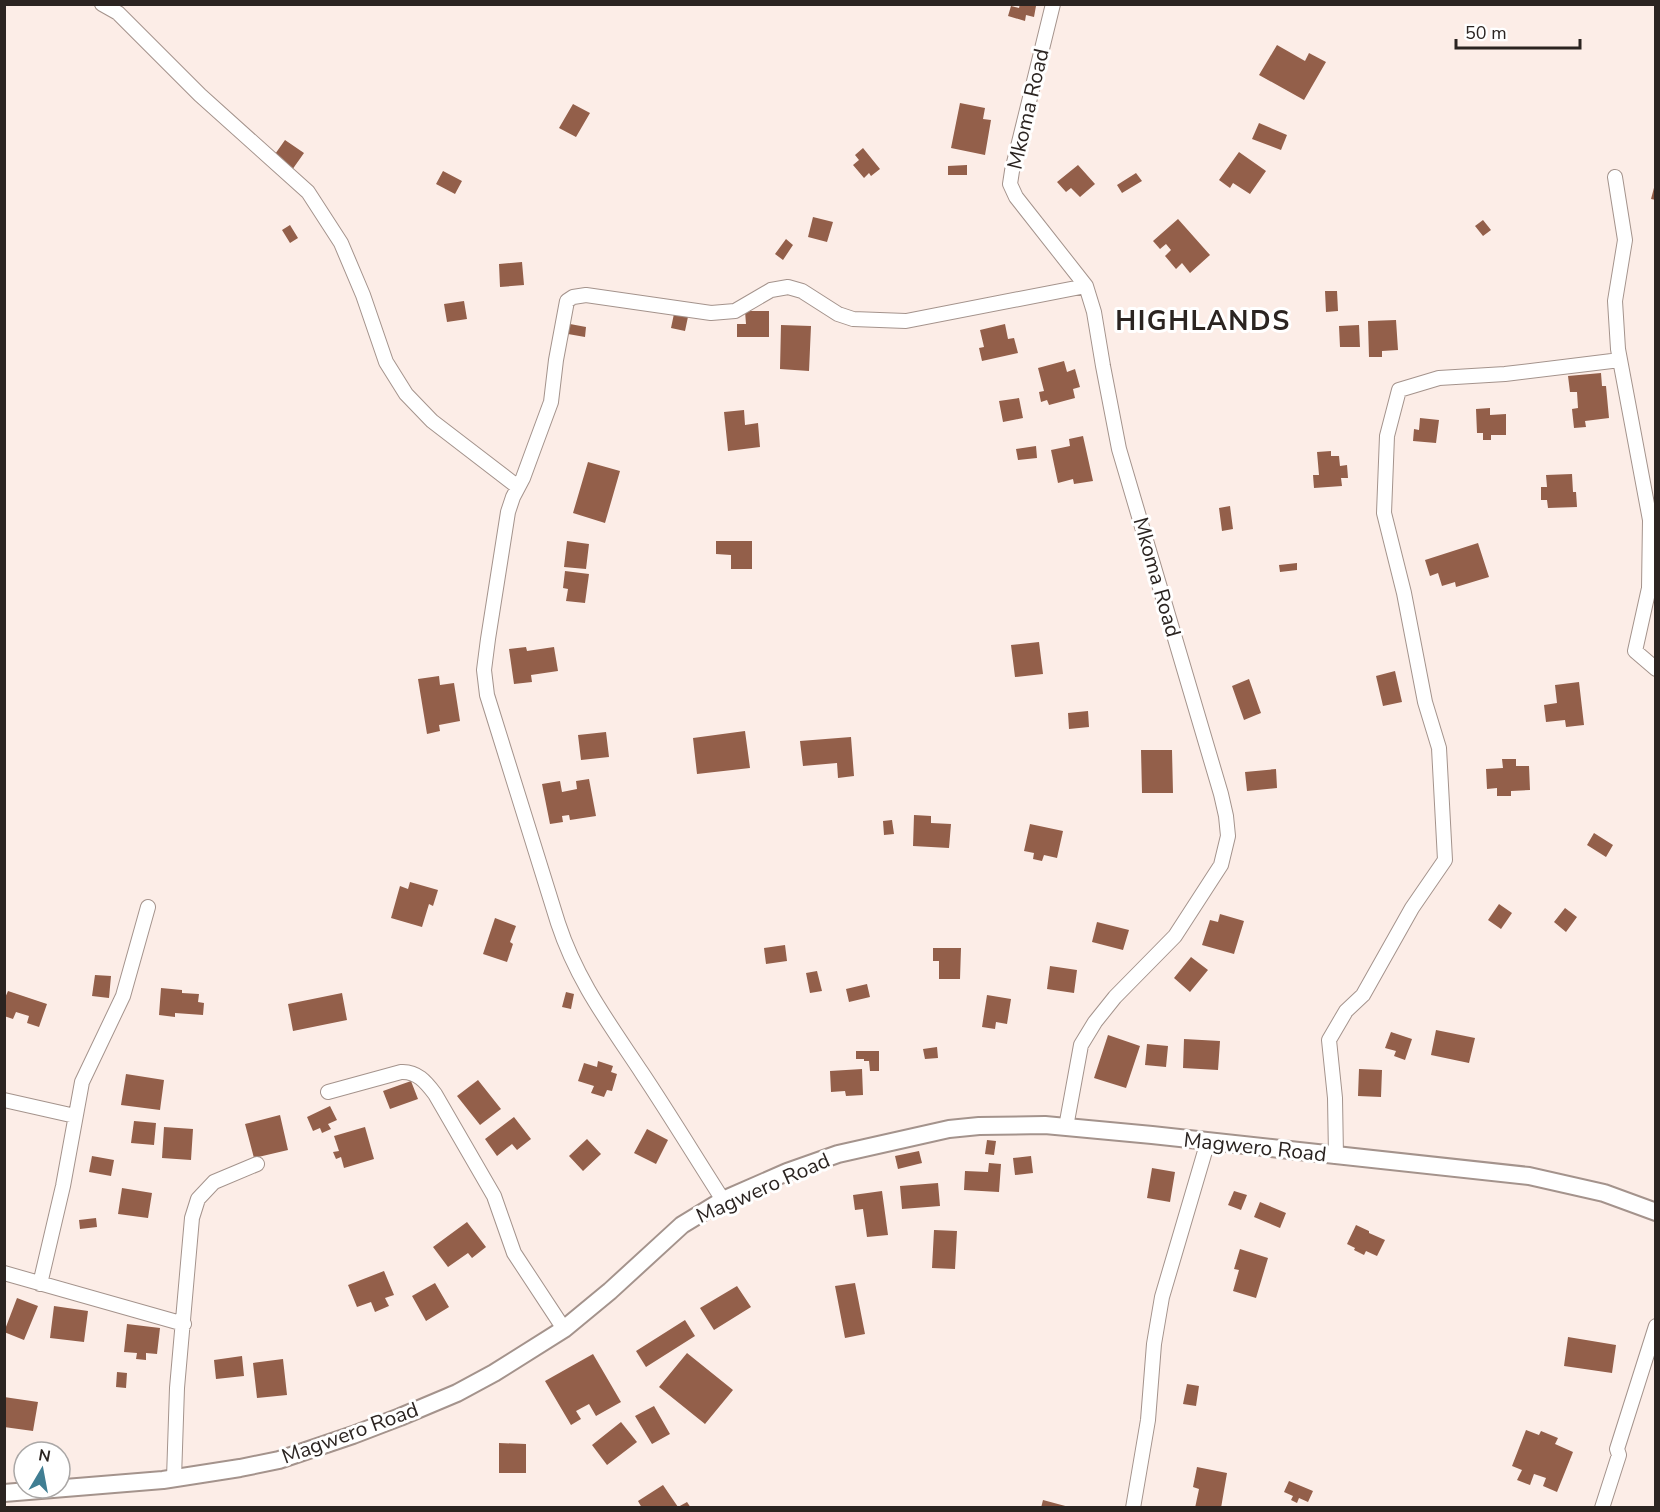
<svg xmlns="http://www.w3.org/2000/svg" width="1660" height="1512" font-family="'Nunito Sans',sans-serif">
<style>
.building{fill:#935f4a}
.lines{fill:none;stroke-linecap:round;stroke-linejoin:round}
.minor-casing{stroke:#a4938c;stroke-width:16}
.tertiary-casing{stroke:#a4938c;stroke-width:20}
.minor{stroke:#fff;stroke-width:14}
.tertiary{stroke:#fff;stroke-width:16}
.labels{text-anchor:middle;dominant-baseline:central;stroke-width:6;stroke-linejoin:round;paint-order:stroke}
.street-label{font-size:21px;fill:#2b2421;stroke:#fff}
.district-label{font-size:27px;font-weight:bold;letter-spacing:1.5px;fill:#2b2421;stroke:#fff}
</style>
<rect width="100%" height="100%" fill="#fcede7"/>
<path class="building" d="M1020 4 1036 6 1034 17 1026 15 1025 21 1008 16 1011 6 1019 8Z
M1277 45 1305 61 1309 53 1326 62 1304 100 1259 75Z
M960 103 985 108 983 119 991 120 985 155 951 148Z
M573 104 590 113 576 137 559 128Z
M1259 123 1287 135 1281 150 1252 139Z
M285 140 304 153 292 170 273 157Z
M863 148 880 169 871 176 869 173 864 178 853 165 859 160 855 155Z
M1239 152 1266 171 1250 194 1233 183 1230 188 1219 180Z
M967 165V175H948V166Z
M1078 165 1095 184 1080 197 1071 188 1066 192 1057 182Z
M443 171 462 181 455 194 436 184Z
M1136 173 1142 181 1122 193 1117 185Z
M1655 184H1656V200L1651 199Z
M813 217 833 222 827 242 808 237Z
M1178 219 1210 255 1190 273 1182 263 1176 269 1165 256 1171 250 1166 244 1160 249 1153 241Z
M1483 220 1491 230 1483 236 1475 226Z
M290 225 298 238 290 243 282 230Z
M786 239 793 245 783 260 775 254Z
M522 262 524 285 500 287 499 264Z
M1325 291H1337L1338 311 1326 312Z
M464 301 467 319 447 322 444 304Z
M675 309 689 312 685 331 671 328Z
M745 311H769V337H737V324H746Z
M1396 320 1398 350 1382 351V357H1369L1368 321Z
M570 324 586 327 585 337 568 334Z
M1005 324 1008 339 1014 338 1018 353 982 361 979 348 984 347 980 330Z
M781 325 811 326 809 371 780 369Z
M1359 325 1360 347H1340L1339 326Z
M1064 361 1067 372 1075 369 1080 387 1073 389 1075 398 1049 405 1047 400 1041 402 1039 392 1044 391 1038 368Z
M1601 373 1602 386H1606L1609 418 1585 421 1586 427 1574 428 1572 409 1578 408 1577 392H1570L1568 376Z
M1019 398 1023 418 1003 422 999 401Z
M1490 408V415L1506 414V435H1491V440H1483V433H1477L1476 409Z
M744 410 745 425 758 423 760 447 728 451 724 412Z
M1420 418 1439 420 1436 443 1413 441 1414 429 1419 430Z
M1083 436 1093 481 1074 484 1073 479 1058 483 1051 450 1070 446 1069 439Z
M1036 446 1037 458 1018 460 1016 449Z
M1331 451V456H1339L1340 466 1347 465 1348 478H1341L1342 486 1314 488 1313 475H1319L1317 452Z
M588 462 620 471 605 523 573 513Z
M1572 474 1573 492H1576L1577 507 1548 508 1547 500H1541V487H1547L1546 475Z
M1230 506 1233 529 1222 531 1219 508Z
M567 541 589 544 586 569 564 567Z
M716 541H752V569H731V555L716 554Z
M1478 543 1489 577 1456 587 1455 582 1442 586 1438 573 1430 576 1425 560Z
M1297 563V570L1280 572 1279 565Z
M565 571 589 574 585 603 566 601 568 589 563 588Z
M1039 642 1043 674 1015 677 1011 645Z
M526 647 527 651 554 647 558 671 531 675 532 682 514 684 509 649Z
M1395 671 1402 702 1383 706 1376 676Z
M439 676 440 685 454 683 460 721 439 725 440 731 427 734 418 679Z
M1249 679 1261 713 1244 720 1232 686Z
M1579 682 1584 725 1566 727 1565 720 1546 722 1544 705 1557 703 1555 685Z
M1088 711 1089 727 1069 729 1068 713Z
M745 731 750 768 697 774 693 738Z
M606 732 609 757 581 760 578 735Z
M851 737 854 776 838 778 837 763 803 766 800 741Z
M1141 750H1172L1173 793H1142Z
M1502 759H1516V766H1529L1530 790 1511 791V796H1497V788L1487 789 1486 769 1503 768Z
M1276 769 1277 788 1247 791 1245 772Z
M589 779 596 816 570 820 569 815 562 816 563 822 550 824 542 784 560 781 562 792 577 789 576 781Z
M914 815 931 816V823L951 824 949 848 913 846Z
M892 820 894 834 884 835 883 821Z
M1030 824 1063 831 1057 858 1044 855 1042 861 1033 859 1034 853 1024 851Z
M1594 833 1613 845 1606 857 1587 845Z
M410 882 438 890 433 906 429 904 422 927 391 918 400 886 408 889Z
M1499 904 1512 913 1501 929 1488 920Z
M1565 908 1577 917 1566 932 1554 922Z
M1220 914 1244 921 1234 954 1202 945 1210 920 1218 922Z
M495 918 516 926 510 942 513 944 507 962 483 954Z
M1097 922 1129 930 1123 950 1092 942Z
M785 945 787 961 766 964 764 948Z
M933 948H961L960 979H939V961H933Z
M1191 957 1208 970 1190 992 1174 978Z
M1050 966 1077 970 1074 993 1047 989Z
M817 971 822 991 810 993 806 973Z
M95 975 111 976 109 998 92 996Z
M867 984 870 997 849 1002 846 989Z
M161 988 182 990V993L199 994 198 1002 204 1003 203 1015 175 1013V1017L159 1015Z
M8 991 47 1004 39 1027 27 1023 29 1016 16 1012 13 1019 4 1016V1000Z
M566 992 574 994 571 1009 562 1007Z
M342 993 347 1020 293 1031 288 1004Z
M987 995 1011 999 1007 1024 996 1022 995 1029 982 1027Z
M1436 1030 1475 1038 1469 1063 1431 1055Z
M1391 1032 1412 1039 1405 1060 1394 1056 1396 1051 1385 1048Z
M1108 1035 1140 1046 1126 1088 1094 1078Z
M1184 1039 1220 1041 1218 1070 1183 1068Z
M1147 1044 1168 1046 1166 1067 1145 1065Z
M937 1047 938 1058 925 1059 923 1049Z
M856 1051H879V1071H870L869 1061H864V1059H856Z
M598 1061 613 1066 611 1072 617 1074 612 1091 607 1090 604 1097 591 1093 594 1086 578 1081 584 1063 597 1067Z
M862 1069 863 1095 846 1096 845 1091 831 1092 830 1071Z
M1359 1069 1382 1070 1381 1097 1358 1096Z
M126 1074 164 1080 160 1110 121 1105Z
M478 1080 501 1109 480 1125 457 1096Z
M411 1081 418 1099 390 1109 383 1091Z
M330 1106 337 1120 328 1124 331 1129 322 1133 320 1128 313 1131 307 1117Z
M280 1115 288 1150 254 1158 245 1124Z
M514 1117 531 1139 517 1150 512 1144 497 1156 485 1139Z
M134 1121 156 1123 154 1145 131 1143Z
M164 1127 193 1129 191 1160 162 1158Z
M365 1127 374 1159 344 1168 341 1157 336 1159 333 1152 339 1151 334 1136Z
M647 1129 668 1140 656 1164 634 1153Z
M587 1139 601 1154 583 1171 569 1156Z
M987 1140 996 1141 994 1155 985 1154Z
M919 1151 922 1163 898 1169 895 1156Z
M92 1156 114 1160 111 1176 89 1172Z
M1031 1156 1033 1173 1015 1175 1013 1158Z
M989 1163 1001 1164 999 1192 964 1190 965 1171 988 1172Z
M1152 1168 1175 1172 1170 1202 1147 1198Z
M938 1183 940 1206 902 1209 900 1186Z
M122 1188 152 1193 148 1218 118 1214Z
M882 1191 888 1235 867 1237 863 1209 855 1210 853 1195Z
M1234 1191 1247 1195 1241 1210 1228 1205Z
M1260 1202 1286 1213 1280 1228 1254 1217Z
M96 1218 97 1227 80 1229 79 1220Z
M467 1222 486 1247 472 1258 468 1253 448 1267 433 1247Z
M1356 1225 1369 1231V1233L1385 1240 1377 1256 1366 1251 1364 1255 1354 1250 1355 1248 1347 1244Z
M934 1230 957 1231 955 1269 932 1268Z
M1240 1249 1268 1258 1256 1298 1233 1291 1239 1270 1234 1269Z
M384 1271 394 1295 385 1298 389 1306 375 1312 371 1302 357 1307 348 1285Z
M435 1283 449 1307 426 1321 412 1296Z
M855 1283 865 1334 845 1338 835 1286Z
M737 1286 751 1307 714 1330 700 1308Z
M17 1298 38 1306 24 1340 4 1332Z
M54 1306 88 1311 84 1342 50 1338Z
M685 1320 695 1336 646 1367 636 1351Z
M127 1324 160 1328 157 1354 146 1353V1360L136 1359 137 1353 124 1352Z
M1568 1337 1616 1345 1612 1373 1564 1366Z
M687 1353 733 1390 705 1424 659 1387Z
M593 1354 621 1402 596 1416 589 1404 576 1411 581 1419 571 1425 545 1381Z
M242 1356 244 1376 216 1379 214 1360Z
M283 1359 287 1395 257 1398 253 1363Z
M117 1372 127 1373 126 1388 116 1387Z
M1187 1384 1199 1386 1196 1406 1183 1404Z
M4 1397 38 1402 33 1431 4 1427Z
M654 1406 670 1434 652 1444 635 1416Z
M621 1422 637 1442 607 1465 592 1445Z
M1526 1430 1539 1435 1541 1431 1558 1438 1555 1444 1573 1452 1557 1492 1543 1486 1546 1478 1534 1474 1530 1485 1517 1480 1522 1470 1512 1466Z
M499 1443 526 1444V1473H499Z
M1197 1467 1227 1473 1221 1508H1195L1199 1489 1193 1487Z
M1289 1481 1313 1491 1308 1502 1299 1498 1297 1503 1291 1500 1293 1496 1284 1492Z
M663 1485 678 1507 687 1502 691 1508H642L638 1501Z
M1043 1500 1069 1507V1508H1041Z"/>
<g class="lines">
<g class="minor-casing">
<path id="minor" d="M102 4 118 13 200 95 308 192 341 243 363 295 386 362 406 394 432 421 518 487
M1053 4 1012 171 1010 184 1016 197 1086 286 1094 312 1103 366 1119 449 1221 794 1226 816 1228 836 1221 865 1175 936 1115 997 1095 1022 1081 1045 1066 1127
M1615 177 1625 240 1615 301 1618 349 1650 520 1649 588 1635 651 1656 669
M328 1092 401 1072C417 1071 426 1082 435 1094L494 1196 514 1253 564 1329
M4 1100 75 1116
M1336 1156 1335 1098 1329 1040 1346 1011 1363 995 1412 908 1445 860 1439 748 1425 702 1404 593 1384 513 1387 436 1399 390 1439 378 1505 374 1620 360
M723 1200C696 1158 670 1115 642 1073 609 1023 577 981 558 923L487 695 484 670 488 639 508 512 513 497 523 478 534 448 551 402 556 360 567 301 573 297 586 295 711 313 735 311 771 290 788 287 802 291 838 314 853 319 906 321 1086 286
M4 1273 184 1324
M40 1284 63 1186 82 1082 123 996 148 907
M174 1478 177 1388 192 1218 198 1199 214 1182 257 1164
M1133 1508 1148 1420 1154 1344 1162 1297 1208 1141
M1602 1508 1619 1455 1617 1449 1656 1326"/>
</g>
<g class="tertiary-casing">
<path id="tertiary" d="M4 1493 163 1480 240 1468 279 1460 353 1435 400 1417 457 1393 494 1373 564 1329 610 1291 682 1225 723 1200 787 1172 838 1154 949 1129 979 1126 1045 1125 1152 1135 1529 1176 1604 1193 1656 1212"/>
</g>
<use href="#minor" class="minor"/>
<use href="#tertiary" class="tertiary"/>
</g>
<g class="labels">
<g class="street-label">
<text transform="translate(1028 109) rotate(-77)">Mkoma Road</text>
<text transform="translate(1157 577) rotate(74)">Mkoma Road</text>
<text transform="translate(1255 1147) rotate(6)">Magwero Road</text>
<text transform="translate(763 1188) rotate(-24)">Magwero Road</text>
<text transform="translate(350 1433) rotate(-20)">Magwero Road</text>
</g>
<g class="district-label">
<text x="1203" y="321">HIGHLANDS</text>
</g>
</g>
<rect width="1660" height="1512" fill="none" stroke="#2b2421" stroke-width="12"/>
<g transform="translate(42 1470) rotate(10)"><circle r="28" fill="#ffffff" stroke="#aaa7a6" stroke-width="1.5"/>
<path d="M0-4.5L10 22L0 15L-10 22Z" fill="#407e93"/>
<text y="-9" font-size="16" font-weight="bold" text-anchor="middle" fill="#2b2421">N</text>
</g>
<path d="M1456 39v9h124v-9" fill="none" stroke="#2b2421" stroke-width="3"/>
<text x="1465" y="39" font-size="18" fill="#2b2421" stroke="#ffffff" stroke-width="4.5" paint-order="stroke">50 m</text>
</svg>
